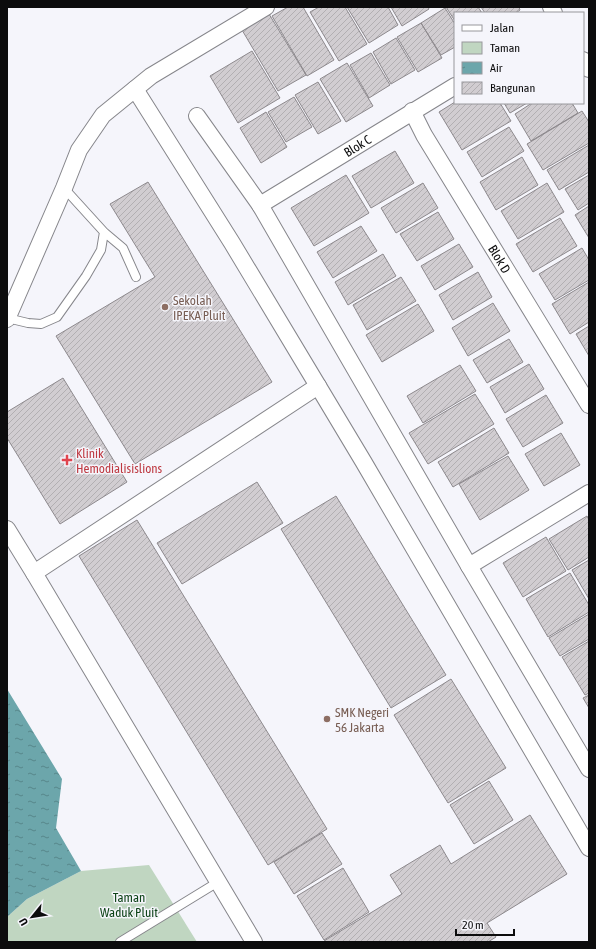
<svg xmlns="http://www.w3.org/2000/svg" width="596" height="949" font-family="'Asap Condensed',sans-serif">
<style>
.green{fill:#c0d6c1}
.water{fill:url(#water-ripples)}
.building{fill:url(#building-hatch);stroke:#8d898d}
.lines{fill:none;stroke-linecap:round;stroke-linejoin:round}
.lane-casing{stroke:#86868b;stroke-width:10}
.street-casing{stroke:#86868b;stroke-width:18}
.lane{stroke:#fff;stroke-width:8}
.street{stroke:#fff;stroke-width:16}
.education-dot{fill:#8d6e63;stroke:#f5f5fb;stroke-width:1.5}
.health-dot{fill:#e0444e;stroke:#f5f5fb;stroke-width:1.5}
.labels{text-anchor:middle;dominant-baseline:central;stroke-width:3;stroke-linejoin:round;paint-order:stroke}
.street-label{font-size:13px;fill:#0c0c0d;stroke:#f5f5fb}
.education-label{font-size:13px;fill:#785e54;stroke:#f5f5fb;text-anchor:start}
.health-label{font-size:13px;fill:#be3a42;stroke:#f5f5fb;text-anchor:start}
.park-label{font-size:13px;fill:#0e4318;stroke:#f5f5fb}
</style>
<defs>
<pattern id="water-ripples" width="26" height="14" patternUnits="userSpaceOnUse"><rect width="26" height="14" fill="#6ca6ab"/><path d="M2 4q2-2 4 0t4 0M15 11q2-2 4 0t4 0" fill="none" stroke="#57868a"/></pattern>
<pattern id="building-hatch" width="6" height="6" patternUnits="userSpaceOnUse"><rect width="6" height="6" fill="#d1cdd1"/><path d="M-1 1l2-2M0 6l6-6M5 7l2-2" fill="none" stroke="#b2afb2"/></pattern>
</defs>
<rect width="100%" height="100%" fill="#f5f5fb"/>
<path class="green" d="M149 865 197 942H7V917L27 899 81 871Z"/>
<path class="water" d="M7 689 62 779 56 828 81 871 27 899 7 917Z"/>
<path class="building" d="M288 7H303L334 60 307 76 272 16Z
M319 7H345L367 44 339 61 310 12Z
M347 7H388L398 25 369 43Z
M391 7H428L429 9 402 26Z
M446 7H478L482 13H455V21Z
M481 7H519L520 10 516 13H485Z
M445 8 455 24V47L441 55 421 23Z
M269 14 306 75 278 91 242 30Z
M421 23 442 58 418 72 397 37Z
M396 38 415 70 391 84 373 52Z
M252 51 280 98 238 123 210 76Z
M371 53 390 85 369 98 350 65Z
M347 63 373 106 346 122 320 79Z
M318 82 341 121 318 134 295 95Z
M294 97 312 127 286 142 268 112Z
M455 102 500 103 511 121 462 150 439 112Z
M504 103H527L510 113Z
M532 103H572L578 113 531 141 515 114Z
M582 111 589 122V143L543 170 527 144Z
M266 112 287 147 261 163 240 128Z
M509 127 524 151 482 177 467 152Z
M589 145V172L559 190 547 170Z
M395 151 414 183 371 208 352 176Z
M522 157 538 185 496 210 480 182Z
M346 175 369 213 314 246 291 208Z
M589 175V203L578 210 565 189Z
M148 182 272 382 135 464 56 336 155 277 110 204Z
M423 183 438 208 396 233 381 208Z
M547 183 564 212 518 239 501 211Z
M589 206V238L575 215Z
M438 212 454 239 417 261 400 234Z
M560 218 577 246 533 272 516 244Z
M361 226 377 251 333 278 317 252Z
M459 244 473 267 435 290 421 266Z
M582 248 589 260V280L555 300 539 274Z
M383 254 396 276 348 305 335 282Z
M478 272 492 297 453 320 439 295Z
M401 277 416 301 367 330 353 305Z
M589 282V322L570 334 552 304Z
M493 303 510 331 468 356 452 328Z
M418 304 434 331 382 362 366 335Z
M589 326V356L576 334Z
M509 339 523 362 487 383 473 360Z
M529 364 544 389 505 413 490 387Z
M460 365 476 391 423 423 407 396Z
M63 378 127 482 60 524 7 438V412Z
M475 394 494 424 428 464 409 433Z
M546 395 563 423 523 447 506 419Z
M494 428 509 453 453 487 438 462Z
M561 433 580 465 544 486 525 454Z
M508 456 529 490 480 520 459 484Z
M257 482 283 523 182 584 157 543Z
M336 496 446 675 391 708 281 529Z
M587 516 589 520V557L568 570 549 539Z
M137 520 327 829 268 865 79 556Z
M546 537 566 571 523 597 503 563Z
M589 560V599L572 570Z
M570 573 589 605V612L548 637 526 599Z
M589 614V639L560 656 549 638Z
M589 641V693L585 695 562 657Z
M451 679 506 768 448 803 394 715Z
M589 695V708L583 698Z
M489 781 513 820 474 844 450 805Z
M530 815 567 874 487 923 496 937 488 942H324V941L402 894 390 875 440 845 451 864Z
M322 833 342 864 294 894 274 862Z
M343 868 369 912 324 940 297 896Z"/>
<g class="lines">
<g class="lane-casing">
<path id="lane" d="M64 188 104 232 123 248 136 277
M7 318 28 323 41 324 57 317 86 276 101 250 104 232
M120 942 218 882"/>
</g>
<g class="street-casing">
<g id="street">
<path d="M551 7 554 13"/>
<path d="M583 60 589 69"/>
<path d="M135 89 232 243 318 386 363 461 589 848"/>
<path id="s1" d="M412 111 424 135 589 405"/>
<path d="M197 116 260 205 469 566 589 769"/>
<path id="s2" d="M260 205 455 86"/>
<path d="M7 319 64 188 79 150 103 115 151 76 266 7"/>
<path d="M7 529 34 573 254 942"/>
<path d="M469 566 589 493"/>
<path d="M34 573 318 386"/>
</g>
</g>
<use href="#lane" class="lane"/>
<use href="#street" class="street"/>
</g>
<g class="education-dot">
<circle cx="165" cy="307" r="4"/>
<circle cx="327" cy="719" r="4"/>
</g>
<path class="health-dot" d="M65 454h4v4h4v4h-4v4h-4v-4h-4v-4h4z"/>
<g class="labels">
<g class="street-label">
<text stroke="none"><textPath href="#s2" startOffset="114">Blok C</textPath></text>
<text stroke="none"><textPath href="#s1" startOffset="172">Blok D</textPath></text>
</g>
<g class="education-label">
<text x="173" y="300">Sekolah<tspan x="173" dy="15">IPEKA Pluit</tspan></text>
<text x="335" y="712">SMK Negeri<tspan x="335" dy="15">56 Jakarta</tspan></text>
</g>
<g class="health-label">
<text x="76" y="453">Klinik<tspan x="76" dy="15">Hemodialisislions</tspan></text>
</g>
<g class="park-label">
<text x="129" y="897">Taman<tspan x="129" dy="15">Waduk Pluit</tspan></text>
</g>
</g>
<rect width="596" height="949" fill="none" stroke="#0c0c0d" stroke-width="16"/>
<rect x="454" y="12" width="130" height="92" fill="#f5f5fb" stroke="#98989c"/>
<rect x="462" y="25" width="20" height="6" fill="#ffffff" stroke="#98989c"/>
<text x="490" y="32" font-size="12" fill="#0c0c0d">Jalan</text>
<rect x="462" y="42" width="20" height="12" fill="#c0d6c1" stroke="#98989c"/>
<text x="490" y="52" font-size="12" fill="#0c0c0d">Taman</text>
<rect x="462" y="62" width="20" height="12" fill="url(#water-ripples)" stroke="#98989c"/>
<text x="490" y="72" font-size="12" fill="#0c0c0d">Air</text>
<rect x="462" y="82" width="20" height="12" fill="url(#building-hatch)" stroke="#98989c"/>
<text x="490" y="92" font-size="12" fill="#0c0c0d">Bangunan</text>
<g transform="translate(32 917) rotate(240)" stroke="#f5f5fb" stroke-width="3" paint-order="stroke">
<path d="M0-3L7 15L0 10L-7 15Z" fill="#0c0c0d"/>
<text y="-6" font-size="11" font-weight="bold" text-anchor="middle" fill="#0c0c0d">U</text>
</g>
<path d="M456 929v6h58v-6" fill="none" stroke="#0c0c0d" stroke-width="2"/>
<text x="462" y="929" font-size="12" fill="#0c0c0d" stroke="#f5f5fb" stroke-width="3" paint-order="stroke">20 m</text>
</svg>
